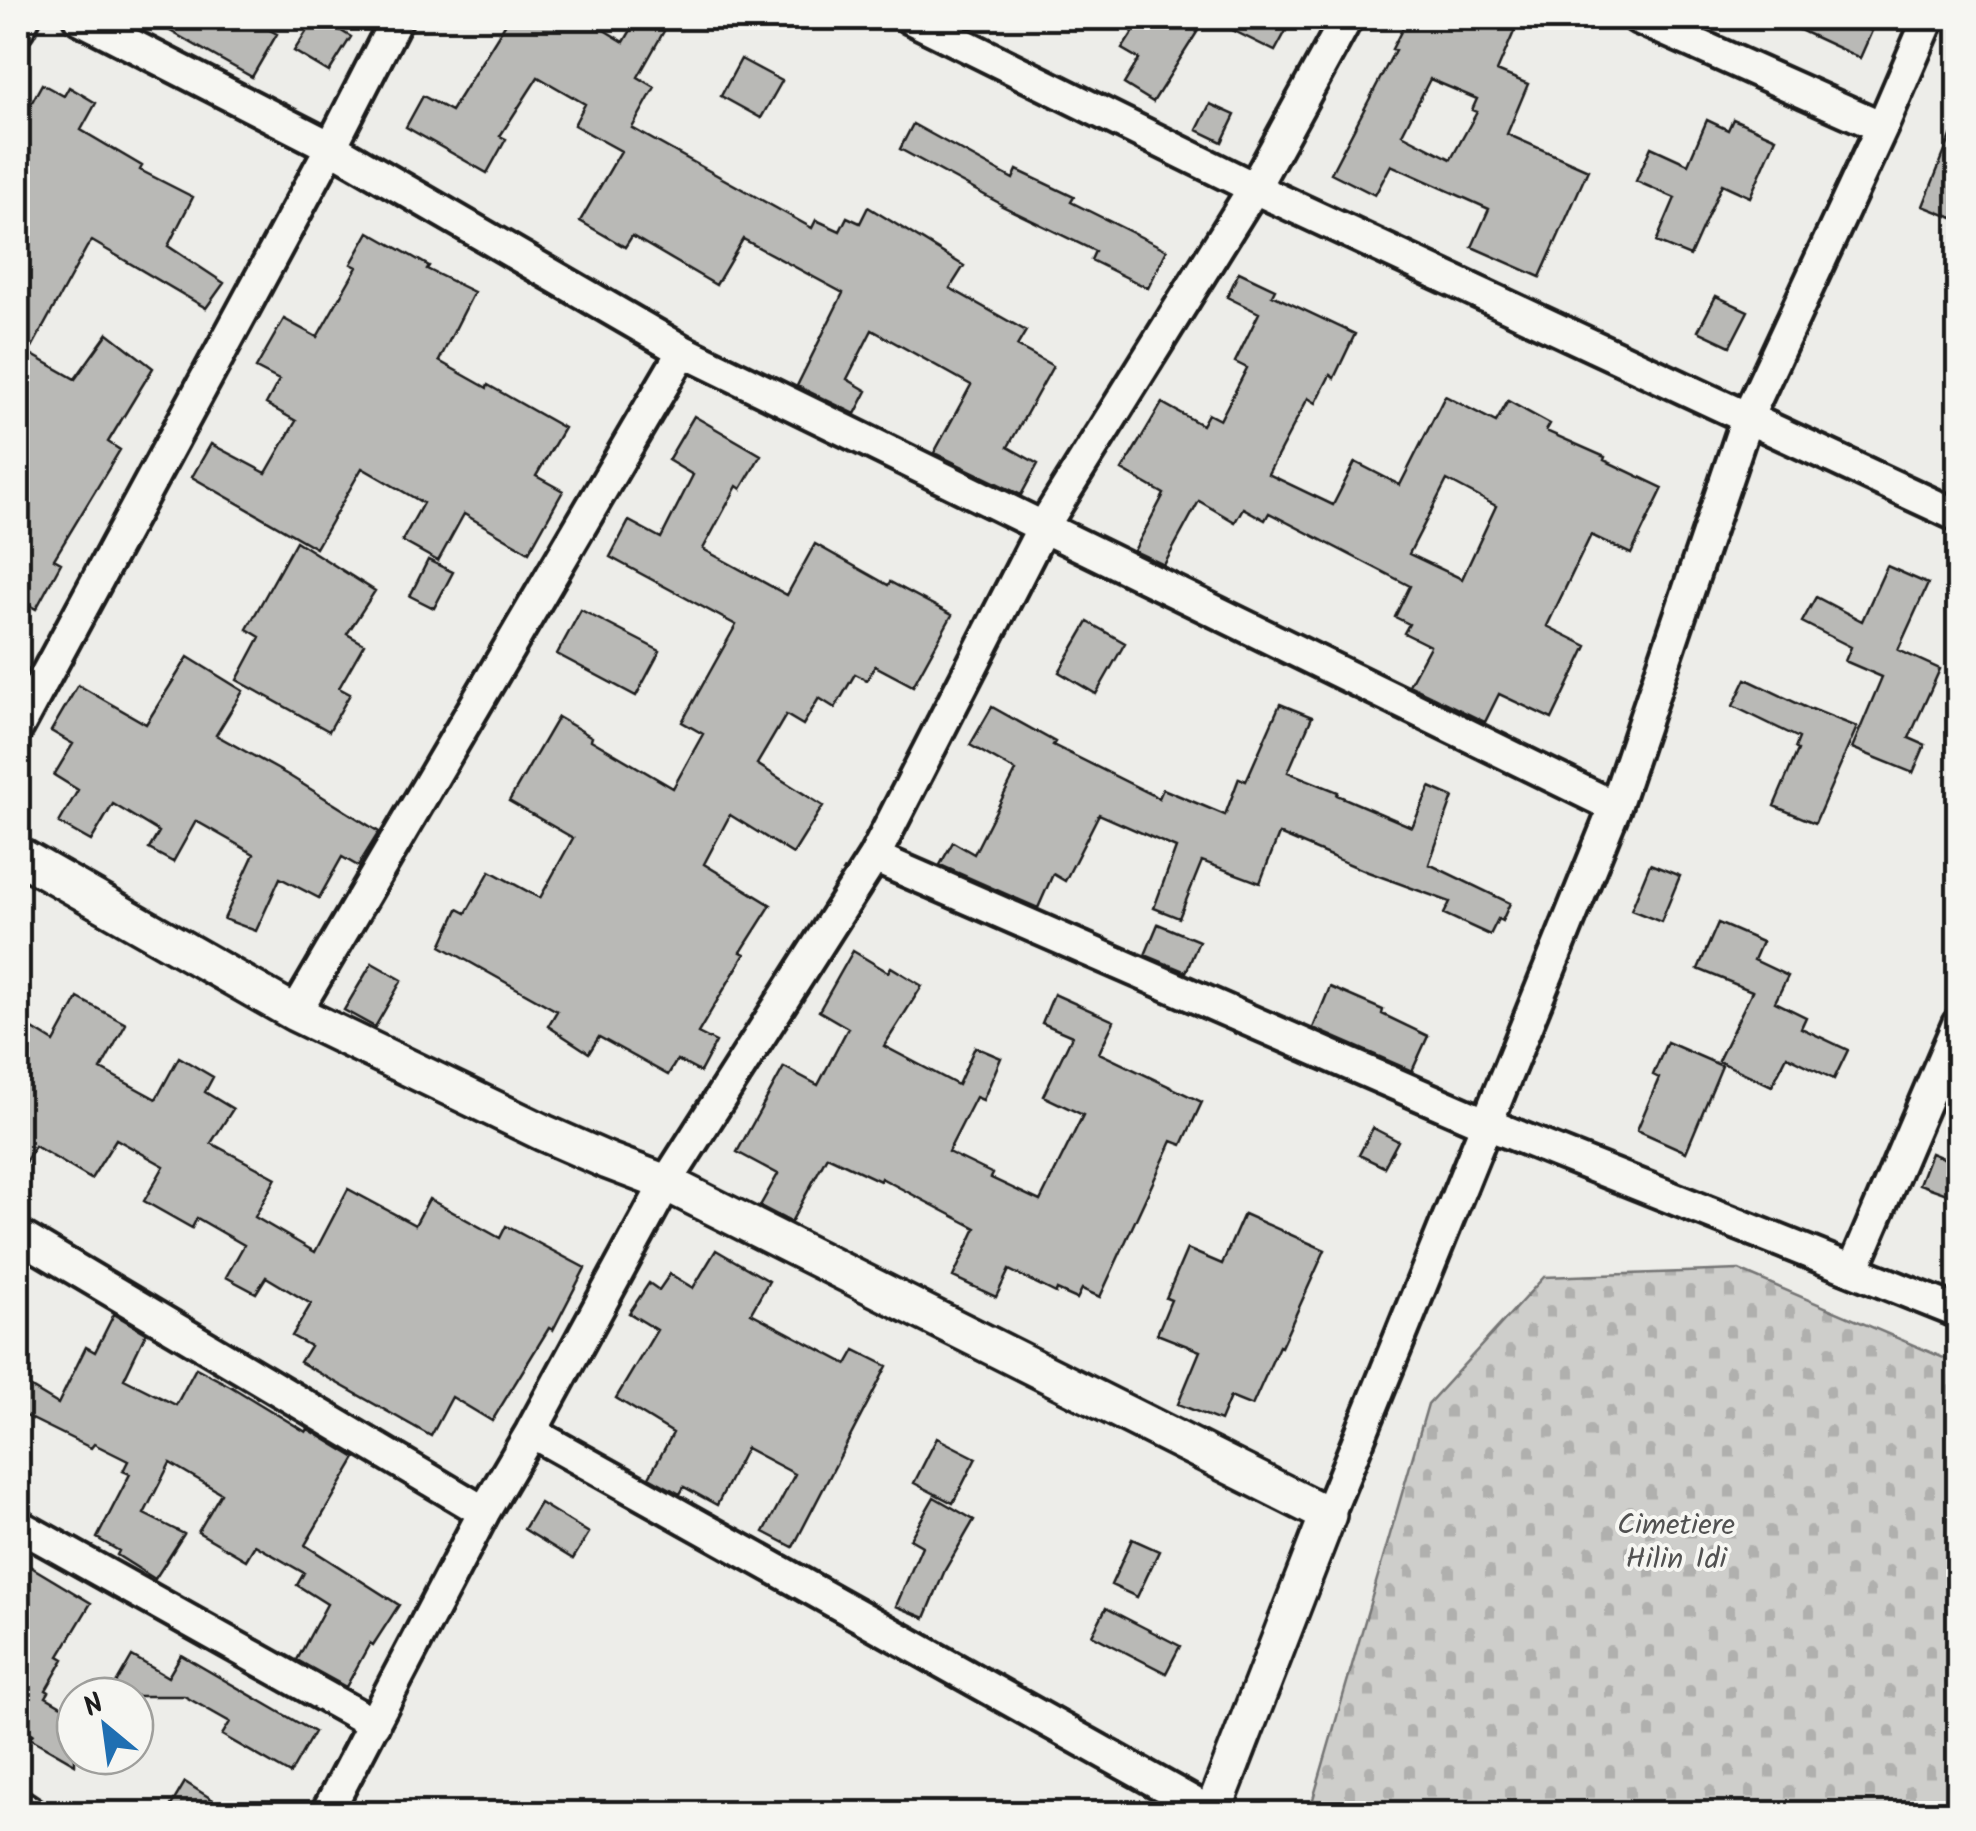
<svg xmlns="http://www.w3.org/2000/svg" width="1976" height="1831" font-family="Kalam,sans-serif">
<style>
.cemetery{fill:url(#cemetery-stones);stroke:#757574;stroke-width:2.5}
.building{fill:#b9b9b6;stroke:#1c1c1c;stroke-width:2.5;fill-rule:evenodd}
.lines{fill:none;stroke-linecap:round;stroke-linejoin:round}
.minor-casing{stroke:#1c1c1c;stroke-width:38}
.tertiary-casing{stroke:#1c1c1c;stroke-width:42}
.minor{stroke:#f6f6f2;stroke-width:30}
.tertiary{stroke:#f6f6f2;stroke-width:35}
.labels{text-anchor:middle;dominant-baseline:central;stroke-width:8;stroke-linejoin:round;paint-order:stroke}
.park-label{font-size:30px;fill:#515151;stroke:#f6f6f2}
</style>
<defs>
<pattern id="cemetery-stones" width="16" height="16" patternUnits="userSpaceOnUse" patternTransform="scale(2.5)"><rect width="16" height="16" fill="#cececb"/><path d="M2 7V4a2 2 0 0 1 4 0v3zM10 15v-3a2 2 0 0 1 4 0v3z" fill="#b0b0ae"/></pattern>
</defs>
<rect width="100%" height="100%" fill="#edede9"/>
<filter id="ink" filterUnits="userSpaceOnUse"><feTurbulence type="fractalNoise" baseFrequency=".01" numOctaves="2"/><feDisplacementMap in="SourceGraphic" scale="20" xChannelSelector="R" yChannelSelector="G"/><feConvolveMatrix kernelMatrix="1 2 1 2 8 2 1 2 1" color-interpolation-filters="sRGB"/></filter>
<g filter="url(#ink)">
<path class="cemetery" d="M1739 1270 1958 1364V1813H1309L1428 1404 1544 1277Z"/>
<path class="building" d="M147 18H248L277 34 252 77Z
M315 18H320L351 37 329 72 294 51Z
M509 18H584L624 42 638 18H641L664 31 638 77 655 87 632 128 812 228 816 220 840 231 847 217 860 223 868 207 964 266 950 288 1026 331 1017 346 1053 366 1008 447 1038 464 1021 495 934 453 971 385 872 330 847 379 867 391 855 414 797 386 843 293 743 239 716 285 632 236 625 247 580 221 621 151 574 125 585 104 538 77 500 136 506 139 487 173 406 127 423 96 451 111Z
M1142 18H1206L1153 102 1124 84 1139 59 1122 49Z
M1208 18H1293L1275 51Z
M1408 18H1520L1497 71 1528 84 1507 134 1588 170 1540 277 1472 247 1489 209 1391 165 1375 195 1331 173 1395 50 1392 49ZM1430 79 1477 99 1472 110 1477 112 1451 159 1402 134Z
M1774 18H1843L1872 31 1860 58Z
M741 59 782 81 761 118 721 96Z
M42 84 64 96 69 87 96 103 81 130 142 166 140 170 193 197 168 246 224 283 206 308 92 241 87 247 29 353 75 379 108 333 153 368 108 442 120 450 54 559 61 563 36 609 18 599V127Z
M1210 104 1235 115 1222 142 1197 130Z
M1733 119 1776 138 1750 197 1722 184 1690 256 1656 242 1675 198 1636 181 1651 147 1688 164 1707 120 1728 130Z
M1957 121H1958V220L1923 206Z
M913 124 1013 179 1017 170 1074 197 1071 202 1167 250 1148 288 1091 260 1095 251 1000 205 1001 204 900 149Z
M369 232 429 266 427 269 474 292 439 361 487 388 488 385 564 428 536 476 563 491 529 552 464 514 438 561 402 541 423 503 362 468 316 548 192 477 211 444 266 473 296 421 266 404 279 380 256 368 284 319 317 337 357 267 351 264Z
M1239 272 1275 289 1272 295 1355 334 1334 378 1330 375 1316 403 1308 398 1268 474 1333 505 1355 462 1400 485 1445 396 1496 422 1508 401 1550 424 1546 431 1605 457 1604 460 1663 488 1631 554 1591 535 1547 626 1587 646 1552 719 1499 694 1485 722 1409 685 1430 646 1404 633 1409 624 1395 617 1410 586 1269 513 1265 520 1243 508 1235 522 1199 501 1164 565 1134 551 1164 494 1122 470 1162 403 1202 425 1208 414 1220 420 1247 368 1235 362 1259 313 1227 297ZM1447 480 1496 506 1462 579 1409 554Z
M1716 296 1748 311 1730 346 1698 331Z
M694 416 761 455 741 489 737 486 703 549 787 595 815 544 888 585 890 582 952 615 913 686 875 666 867 680 855 674 835 708 819 698 803 725 786 715 757 764 823 806 793 854 730 815 704 864 771 905 741 952 745 954 698 1033 716 1042 700 1072 677 1060 668 1075 599 1037 589 1053 548 1026 557 1011 441 946 458 909 466 913 490 871 540 898 573 838 509 801 558 717 592 737 591 740 673 788 703 734 682 722 736 625 610 557 629 521 661 538 693 475 668 460Z
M296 541 375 591 347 634 364 644 339 688 350 694 329 731 237 680 260 637 247 629Z
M428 560 453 572 434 608 410 596Z
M1887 566 1928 584 1898 650 1940 669 1909 738 1925 745 1913 773 1852 748 1882 677 1845 661 1851 647 1802 622 1816 597 1862 621Z
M581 610 660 651 636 696 557 654Z
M1088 622 1125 643 1096 694 1059 672Z
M188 657 243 691 216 735 288 775 379 832 358 866 342 857 319 898 280 878 256 931 224 919 254 854 196 821 173 862 149 849 159 832 113 804 91 841 59 823 78 790 54 775 73 744 51 731 78 685 146 724Z
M1746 679 1811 710 1812 709 1857 727 1815 823 1774 806 1798 750 1795 748 1799 738 1733 706Z
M1280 704 1312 717 1288 772 1338 792 1337 795 1412 827 1430 787 1453 797 1429 864 1510 903 1502 921 1498 919 1490 935 1444 914 1450 902 1368 872 1279 834 1260 883 1202 861 1179 918 1154 908 1176 848 1099 814 1065 881 1053 874 1038 908 940 865 953 842 974 854 1016 771 970 745 992 707 1055 742 1053 745 1159 798 1163 789 1225 815 1239 778 1246 781Z
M1650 864 1680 876 1661 922 1631 910Z
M1718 923 1762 942 1754 960 1788 976 1775 1002 1806 1017 1801 1028 1848 1050 1834 1079 1787 1056 1772 1086 1718 1061 1752 991 1698 969Z
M1158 924 1199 941 1186 972 1145 955Z
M853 951 888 972 891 967 922 986 884 1046 958 1085 975 1047 1001 1058 983 1100 976 1097 948 1152 993 1174 991 1178 1040 1201 1083 1115 1043 1096 1072 1036 1042 1023 1054 994 1114 1021 1099 1053 1202 1102 1182 1145 1172 1141 1100 1297 1082 1289 1077 1299 1057 1290 1056 1293 1009 1270 996 1297 953 1277 976 1228 881 1178 880 1181 827 1156 791 1222 760 1206 778 1174 737 1152 784 1067 818 1085 848 1028 819 1011Z
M372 963 402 980 375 1027 344 1010Z
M1330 987 1383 1010 1382 1014 1428 1036 1412 1071 1313 1028Z
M78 998 126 1024 101 1069 156 1099 179 1057 213 1077 205 1092 233 1109 211 1143 276 1178 255 1217 315 1252 348 1189 415 1225 429 1199 500 1238 506 1226 585 1268 553 1330 549 1328 492 1421 452 1397 431 1436 300 1362 310 1346 292 1336 311 1304 266 1277 256 1293 226 1277 244 1245 197 1218 192 1228 144 1201 164 1166 116 1139 91 1179 35 1146 18 1174V1020L54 1042Z
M1667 1042 1722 1066 1686 1152 1637 1130 1659 1078 1653 1075Z
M1373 1128 1398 1141 1384 1167 1359 1155Z
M1931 1153 1958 1164V1198L1919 1184Z
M1244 1214 1325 1250 1281 1347 1279 1346 1252 1406 1230 1397 1220 1421 1178 1404 1200 1351 1157 1334 1171 1300 1166 1298 1187 1249 1222 1264Z
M716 1250 769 1281 751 1313 847 1364 855 1350 887 1366 793 1547 764 1532 795 1474 746 1448 717 1505 684 1487 680 1494 649 1477 673 1433 616 1398 657 1330 629 1313 649 1283 659 1290 670 1274 693 1288Z
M114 1314 146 1333 124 1379 176 1405 196 1368 230 1386 306 1432 308 1429 356 1458 305 1545 399 1605 373 1645 370 1643 346 1687 297 1660 327 1604 297 1585 304 1573 255 1545 246 1560 198 1532 221 1493 170 1463 144 1514 184 1534 155 1579 117 1555 119 1551 97 1538 130 1474 123 1471 128 1461 94 1444 91 1448 18 1412V1380L58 1404 86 1347 95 1352Z
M937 1438 976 1458 953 1503 914 1483Z
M934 1497 974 1520 945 1570 925 1618 896 1606 922 1546 910 1539Z
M540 1503 589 1533 573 1559 524 1529Z
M1132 1539 1159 1551 1137 1597 1111 1585Z
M18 1559 91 1603 59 1656 64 1659 46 1690 49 1692 46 1697 75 1714V1764L30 1738 33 1734 26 1730 18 1743Z
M1106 1608 1180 1646 1166 1673 1092 1635Z
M181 1655 314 1732 290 1774 222 1735 230 1722 184 1696H109L132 1656 168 1677Z
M185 1782 235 1814H166Z"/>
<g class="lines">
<g class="minor-casing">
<path id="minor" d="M79 18 331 147 683 351 1615 807
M910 18 1254 188 1958 516
M1638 18 1882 127
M18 29 24 18
M18 727 331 147 397 18
M874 857 1487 1124 1958 1312
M295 1013 683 351
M18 1235 484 1512
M1853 1270 1958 1024
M531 1432 1212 1813
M1328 1515 1615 807 1747 418 1882 127 1929 18
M18 1525 374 1724
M18 1804 33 1814
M326 1814 484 1512 531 1432 666 1183 874 857 1043 527 1254 188 1347 18"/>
</g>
<g class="tertiary-casing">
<path id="tertiary" d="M18 855 295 1013 544 1133 608 1161 666 1183 1328 1515 1212 1814"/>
</g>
<use href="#minor" class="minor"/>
<use href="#tertiary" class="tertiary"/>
</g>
</g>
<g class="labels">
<g class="park-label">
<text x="1676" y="1526">Cimetiere<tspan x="1676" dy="34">Hilin Idi</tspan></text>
</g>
</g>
<rect width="1976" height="1831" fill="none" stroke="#f6f6f2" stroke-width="60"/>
<rect x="30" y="30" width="1916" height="1771" fill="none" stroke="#1c1c1c" stroke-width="4" filter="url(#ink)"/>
<g transform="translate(105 1726) rotate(331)"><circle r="48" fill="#f6f6f2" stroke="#9f9f9c" stroke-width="2.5"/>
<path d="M0-8L18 38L0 25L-18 38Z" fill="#1f6fb2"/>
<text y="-15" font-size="28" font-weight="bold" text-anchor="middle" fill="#1c1c1c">N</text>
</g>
</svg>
